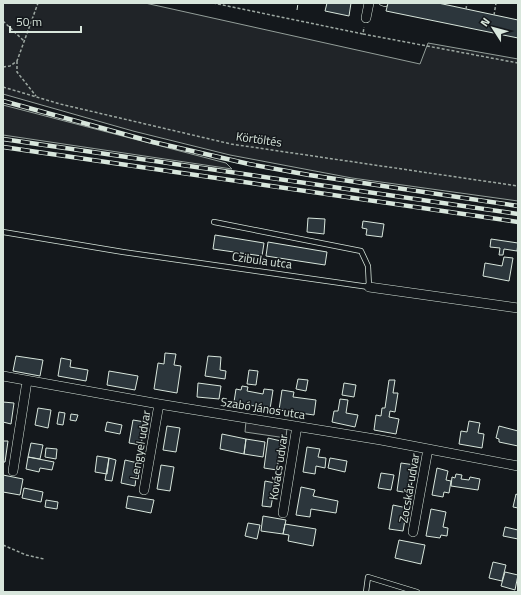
<svg xmlns="http://www.w3.org/2000/svg" width="521" height="595" font-family="'Titillium Web',sans-serif">
<style>
.green{fill:#202428;stroke:#939e99}
.building{fill:#2c363c;stroke:#d8e6dc}
.lines{fill:none;stroke-linecap:round;stroke-linejoin:round}
.lane-casing{stroke:#d8e6dc;stroke-width:6}
.street-casing{stroke:#d8e6dc;stroke-width:10}
.path{stroke:#9da8a2;stroke-width:1.5;stroke-dasharray:3 2;stroke-linecap:butt}
.lane{stroke:#14181c;stroke-width:4.5}
.street{stroke:#14181c;stroke-width:9}
.rail-casing{stroke:#d8e6dc;stroke-width:4.5}
.rail{stroke:#14181c;stroke-width:3;stroke-dasharray:9;stroke-linecap:butt}
.fence{stroke:#d8e6dc;stroke-width:1;stroke-dasharray:5 2;stroke-linecap:butt}
.labels{text-anchor:middle;dominant-baseline:central;stroke-width:3;stroke-linejoin:round;paint-order:stroke}
.street-label{font-size:12px;fill:#d8e6dc;stroke:#14181c}
</style>
<rect width="100%" height="100%" fill="#14181c"/>
<path class="green" d="M3 3H145L420 64 428 43 518 59V201L352 178 230 155 133 131 3 94Z
M3 105 226 163 232 169 3 135Z
M246 421 287 428 286 438 245 432Z"/>
<path class="building" d="M327 3H351L349 16 325 11Z
M388 3H438L518 20V38L386 11Z
M308 218 325 219 324 234 307 232Z
M363 221 384 224 382 237 366 235 367 229 362 228Z
M215 235 264 243 262 256 213 249Z
M491 239 518 243 517 251 504 249 503 255H499L500 248 490 247Z
M268 242 327 252 325 265 266 256Z
M504 257 513 258 509 281 483 276 485 263 502 266Z
M165 353 176 354 174 365 181 366 177 393 154 389 158 363 164 364Z
M16 356 43 360 40 376 13 371Z
M208 356 221 357 220 370 226 371 225 379 205 376Z
M61 358 71 360 70 367 88 370 86 381 58 376Z
M249 370 258 371 256 385 247 384Z
M109 371 138 376 135 390 107 385Z
M298 379 308 380 306 391 296 389Z
M389 380H395L393 393H398L395 412 390 411 389 417 399 419 396 434 374 430 376 415 381 416 382 408H385Z
M198 383 221 386 219 399 197 397Z
M344 383 356 385 354 397 342 395Z
M242 386 248 387 247 391 263 394 264 389 273 390 270 409 234 402 236 389 241 390Z
M282 390 294 392 293 397 316 400 314 415 279 410Z
M340 399 348 400 346 413 358 415 355 427 332 422 334 411H338Z
M3 402 14 403 11 424 3 422Z
M38 408 51 410 48 428 35 425Z
M59 412 65 413 63 425 57 424Z
M71 414 78 415 76 421 70 420Z
M133 420 145 422 141 445 129 443Z
M469 421 480 423 478 433 484 434 482 448 459 444 461 431 467 432Z
M107 422 122 425 120 434 105 431Z
M167 426 180 428 176 452 163 450Z
M499 426 518 431V446L499 442V439L496 438Z
M222 434 246 439 244 454 220 449Z
M268 438 281 441 277 470 264 468Z
M246 439 265 442 263 457 244 454Z
M3 441H8L5 462H3Z
M31 443 43 445 40 459 28 457Z
M307 447 320 449 318 457 326 458 325 468 316 466 315 474 303 472Z
M46 448 57 449 56 459 45 457Z
M97 456 109 458 107 474 95 472Z
M28 457 54 462 52 470 40 468 39 472 26 469Z
M109 458 116 460 112 481 105 480Z
M330 458 347 461 345 472 328 468Z
M125 460 138 463 135 486 121 483Z
M401 463 415 465 410 493 397 491Z
M161 465 174 467 170 491 157 489Z
M437 468 448 471 446 480 451 481 449 493 444 492 443 497 432 495Z
M381 473 394 475 391 490 378 488Z
M456 474 462 475 461 479 469 480 470 477 480 479 478 490 451 486 452 477 455 478Z
M3 475 23 479 20 495 3 492Z
M265 481 275 483 271 507 262 506Z
M301 487 315 490 313 496 338 501 336 513 311 509 310 517 296 515Z
M24 488 43 492 41 502 22 498Z
M516 494 518 495V508L513 507Z
M128 496 154 500 151 513 126 508Z
M46 500 58 502 57 509 45 507Z
M393 505 407 508 403 531 389 529Z
M431 509 446 512 443 527 448 528 447 536 441 535 440 538 426 536Z
M263 516 286 520 283 534 261 531Z
M248 523 260 525 257 539 245 536Z
M285 524 316 529 313 546 288 541 289 535 283 534Z
M505 527 518 530V539L503 536Z
M399 540 425 545 421 564 395 558Z
M493 562 506 565 502 581 489 578Z
M505 572 518 575 515 590 501 586Z"/>
<g class="lines">
<g class="lane-casing">
<path id="lane" d="M382 3 385 4
M3 232 123 252 369 287 368 266 361 251 214 222
M366 592 368 577 417 592"/>
</g>
<g class="street-casing">
<path id="street" d="M366 18 369 3
M369 287 518 308
M3 376 159 404 381 440 518 466
M13 471 27 381
M144 490 159 404
M283 513 297 426
M413 532 428 449"/>
</g>
<path class="path" d="M213 3 363 34 364 27
M466 9 467 3
M494 15 496 3
M3 21 24 41
M363 34 518 63
M17 61V72L36 96
M3 67 10 66 17 61 38 3
M3 87 60 104 231 144 518 186
M3 545 26 555 44 559"/>
<use href="#lane" class="lane"/>
<use href="#street" class="street"/>
<g class="rail-casing">
<path id="rail" d="M3 101 153 142 249 164 309 175 518 206
M3 139 518 214
M3 147 518 222"/>
</g>
<use href="#rail" class="rail"/>
<path class="fence" d="M297 10 298 3"/>
</g>
<g class="labels">
<g class="street-label">
<text transform="translate(259 139) rotate(8)">Körtöltés</text>
<text transform="translate(262 260) rotate(8)">Czibula utca</text>
<text transform="translate(263 408) rotate(9)">Szabó János utca</text>
<text transform="translate(140 445) rotate(-80)">Lengyel udvar</text>
<text transform="translate(278 467) rotate(-81)">Kovács udvar</text>
<text transform="translate(409 488) rotate(-80)">Zocskár udvar</text>
</g>
</g>
<rect width="521" height="595" fill="none" stroke="#d8e6dc" stroke-width="8"/>
<g transform="translate(493 28) rotate(306)" stroke="#14181c" stroke-width="3" paint-order="stroke">
<path d="M0-3L7 15L0 10L-7 15Z" fill="#d8e6dc"/>
<text y="-6" font-size="11" font-weight="bold" text-anchor="middle" fill="#d8e6dc">N</text>
</g>
<path d="M10 26v6h71v-6" fill="none" stroke="#d8e6dc" stroke-width="2"/>
<text x="16" y="26" font-size="12" fill="#d8e6dc" stroke="#14181c" stroke-width="3" paint-order="stroke">50 m</text>
</svg>
